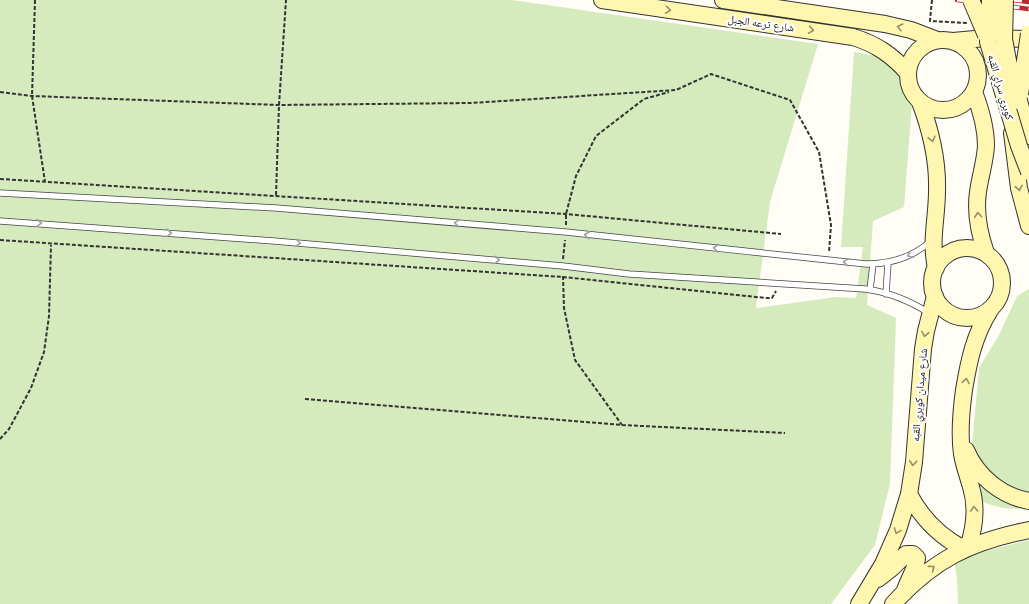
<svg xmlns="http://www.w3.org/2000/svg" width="1029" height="604" font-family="'PT Serif','Noto Naskh Arabic',serif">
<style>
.green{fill:#d5ebbd}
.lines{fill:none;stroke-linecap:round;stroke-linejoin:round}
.lane-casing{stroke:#444;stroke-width:7}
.secondary-casing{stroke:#333;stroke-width:18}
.path{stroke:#333;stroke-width:2;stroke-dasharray:4 2;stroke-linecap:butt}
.lane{stroke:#fff;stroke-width:5.5}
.secondary{stroke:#fff6b0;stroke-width:16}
.rail-casing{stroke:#c4262e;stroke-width:4.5}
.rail{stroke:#fff;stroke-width:3;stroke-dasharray:9;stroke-linecap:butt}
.secondary-bridge-casing{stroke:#333;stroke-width:18;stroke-linecap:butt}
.secondary-bridge{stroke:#fff6b0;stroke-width:16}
.oneway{stroke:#948f68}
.oneway2{stroke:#a0a0a0}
.labels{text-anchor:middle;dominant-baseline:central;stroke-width:4;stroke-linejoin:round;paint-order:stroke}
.street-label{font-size:11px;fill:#111;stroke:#fff}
</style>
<rect width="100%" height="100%" fill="#fffdf5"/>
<path class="green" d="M0 0H512L818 44 770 202 756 308 836 297 856 298 863 247H841L854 52 896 59 913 90 904 207 873 221 867 305 896 318 890 484 875 545 831 604H0Z
M1029 289V508C1010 510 998 508 980 501L969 479 979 368 1000 333 1017 296Z
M1029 540V604H958L957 579 954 559Z"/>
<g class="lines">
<g class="lane-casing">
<path id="lane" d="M0 193 276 208 566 232 866 264C891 264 913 257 931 241
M0 221 274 241 563 266 629 274 865 289C888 292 910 301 929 313
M870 290 873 264
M886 294 888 263"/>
</g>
<g class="secondary-casing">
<path id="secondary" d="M602 0 853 37C876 44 892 55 908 73
M723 0 885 24 911 30 937 40
M908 75a35 35 0 1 1 70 0a35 35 0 1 1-70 0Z
M953 41 986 38 1029 39
M974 92C981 110 986 127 986 146 985 162 980 177 978 192 975 213 979 233 986 253
M1019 101 1029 136
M920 102C931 131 938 160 937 191 937 218 930 241 936 268
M1012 133 1019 188 1029 226
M932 283a35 35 0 1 1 70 0a35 35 0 1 1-70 0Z
M966 450C977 476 1001 496 1029 501
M909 494C922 519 939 536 964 549
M968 547C975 527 977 507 971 487 968 476 964 466 962 454 959 433 961 412 964 390 969 360 974 336 990 310
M878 579 892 568 906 554H913L917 558C917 566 908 581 905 590
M859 604 883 564 898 530 909 494 914 462 923 349 926 331 935 296
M893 604C934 559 970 542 1029 530"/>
</g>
<path class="path" d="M35 0 32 96 45 182
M932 0 930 21 967 23
M0 92 32 96 279 105 471 103 676 90 711 74 790 100 819 152 831 225 829 252
M0 179 566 214 781 234
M276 195 279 105 286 0
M566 225V214L576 176 596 136 644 99 669 92
M0 240 563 277 766 298H772L776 291
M563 259 565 240
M563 276 564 308 575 360 622 425
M305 399 622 425 785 433
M0 439 9 429 31 388 44 352 49 316 51 245"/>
<use href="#lane" class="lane"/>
<use href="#secondary" class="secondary"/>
<g class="rail-casing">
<path id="rail" d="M957 0 1029 9
M1013 0 1029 2"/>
</g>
<use href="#rail" class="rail"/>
<g class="secondary-bridge-casing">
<path id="secondary-bridge" d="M971 0 986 35
M990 0 988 42 1019 146 1029 172
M1005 0 1004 39 1009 66 1019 101
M1020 94 1029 34"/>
</g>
<use href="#secondary-bridge" class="secondary-bridge"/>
</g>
<defs><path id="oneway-chevron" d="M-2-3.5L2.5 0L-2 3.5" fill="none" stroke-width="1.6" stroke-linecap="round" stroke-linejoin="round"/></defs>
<g class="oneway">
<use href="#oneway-chevron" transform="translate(668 10) rotate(8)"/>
<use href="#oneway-chevron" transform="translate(900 27) rotate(-166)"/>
<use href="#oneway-chevron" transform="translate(811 30) rotate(8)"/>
<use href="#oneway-chevron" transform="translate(932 139) rotate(77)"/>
<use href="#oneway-chevron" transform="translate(1019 188) rotate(79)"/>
<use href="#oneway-chevron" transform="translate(978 215) rotate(-94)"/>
<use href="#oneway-chevron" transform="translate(925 334) rotate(100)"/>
<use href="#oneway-chevron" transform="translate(966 381) rotate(-81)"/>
<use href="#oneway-chevron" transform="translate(913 463) rotate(96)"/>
<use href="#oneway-chevron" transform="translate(974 509) rotate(-92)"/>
<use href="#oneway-chevron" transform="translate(897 531) rotate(110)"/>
<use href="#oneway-chevron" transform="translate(932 568) rotate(-37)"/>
</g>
<g class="oneway2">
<use href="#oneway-chevron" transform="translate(39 223) rotate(3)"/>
<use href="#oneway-chevron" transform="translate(457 223) rotate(-175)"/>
<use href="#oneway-chevron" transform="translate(169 233) rotate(4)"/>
<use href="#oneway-chevron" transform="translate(587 235) rotate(-174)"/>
<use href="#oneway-chevron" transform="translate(298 243) rotate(5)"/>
<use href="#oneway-chevron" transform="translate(716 248) rotate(-174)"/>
<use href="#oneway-chevron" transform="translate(910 255) rotate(155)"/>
<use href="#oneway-chevron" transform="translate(497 260) rotate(5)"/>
<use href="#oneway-chevron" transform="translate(846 262) rotate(-172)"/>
</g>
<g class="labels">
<g class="street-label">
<text transform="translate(761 23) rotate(8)">شارع ترعه الجبل</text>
<text transform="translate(1001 87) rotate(74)">كوبري سراي القبه</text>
<text transform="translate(919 395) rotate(-85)">شارع ميدان كوبري القبه</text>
</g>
</g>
</svg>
